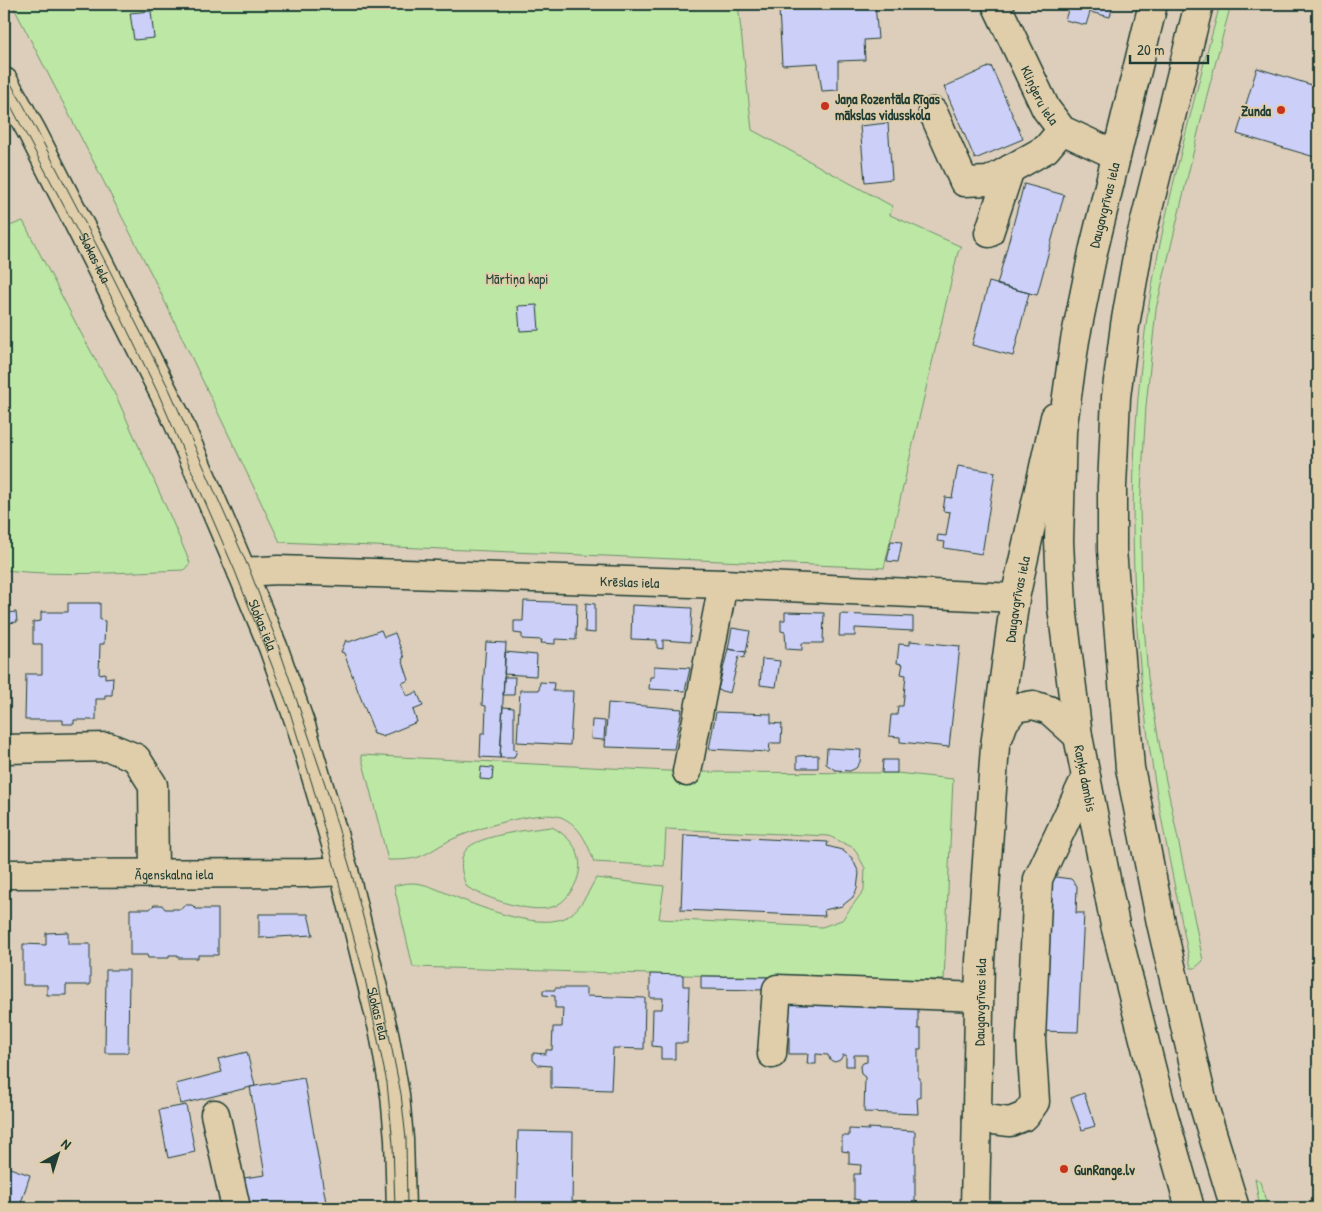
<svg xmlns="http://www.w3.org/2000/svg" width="1322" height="1212" font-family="'Patrick Hand',sans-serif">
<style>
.green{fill:#bce7a4;stroke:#6e926c}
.building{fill:#cccff8;stroke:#1f3d34}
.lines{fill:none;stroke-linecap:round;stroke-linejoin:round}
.minor-casing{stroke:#1f3d34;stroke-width:31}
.major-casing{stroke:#1f3d34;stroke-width:31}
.minor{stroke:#e0ceab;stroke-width:28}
.major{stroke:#e0ceab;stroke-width:28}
.tram{stroke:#1f3d34;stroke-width:1}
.poi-dot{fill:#c8321e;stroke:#e0ceab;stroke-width:2}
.labels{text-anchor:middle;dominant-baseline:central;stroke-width:4;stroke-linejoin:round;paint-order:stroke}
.street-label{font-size:14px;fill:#1f3d34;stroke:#e0ceab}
.poi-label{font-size:14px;font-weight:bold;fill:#1f3d34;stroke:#e0ceab;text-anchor:start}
.park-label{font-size:14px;fill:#27463a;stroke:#e0ceab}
</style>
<rect width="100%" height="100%" fill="#dcceba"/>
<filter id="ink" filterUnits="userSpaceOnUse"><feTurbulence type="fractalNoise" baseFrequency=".02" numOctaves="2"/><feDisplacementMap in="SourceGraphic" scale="10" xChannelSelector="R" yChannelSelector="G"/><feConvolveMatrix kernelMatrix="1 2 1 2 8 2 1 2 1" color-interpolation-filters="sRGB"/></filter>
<g filter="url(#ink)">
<path class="green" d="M12 4H738L752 130 892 206 890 215 962 247 958 252 884 568 280 542 153 277Z
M1220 4H1231L1206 99 1156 309 1146 406 1140 508 1142 598 1148 678 1165 776 1202 956 1203 961 1195 968H1191C1177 896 1161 824 1150 751 1131 618 1127 482 1143 349 1153 261 1175 175 1197 89 1204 61 1213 32 1220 4Z
M23 221 83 337 117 398 171 518 190 563 184 570C125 572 64 577 5 570L6 550 4 446V228Z
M361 755 687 772 897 773 953 779 944 980 683 975 413 967 394 886C420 878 432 888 456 897 481 908 545 933 570 915 582 906 589 891 596 878L664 886 659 919 822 927 842 920 864 890 865 868 854 848 829 836 666 829 664 866 594 862C588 844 580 825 561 817 538 809 475 829 453 839 441 844 430 853 419 857 409 860 399 860 388 860Z
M552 827C578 841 588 864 572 890 568 897 560 905 552 907 530 914 486 898 467 887 462 877 458 860 466 850 477 835 534 829 552 827Z
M1255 1178 1260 1182 1268 1208H1260Z"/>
<path class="building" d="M783 4H875L878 39 864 40 865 60 838 61V90L822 91 818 63 782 65 779 9H783Z
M1057 4H1113L1110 17 1090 12 1086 25 1065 20 1069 7Z
M151 11 154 38 134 40 130 13Z
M991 66 1023 139 975 159 944 87Z
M1257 68 1318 87V158L1237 134Z
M888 123 892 179 865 182 860 126Z
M1024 184 1064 195 1037 295 997 285Z
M989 282 1029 293 1013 356 972 345Z
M537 305 539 330 520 331 518 306Z
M958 466 995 472 982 554 944 548 945 542 937 541 938 535 946 536 950 512 943 511 945 497 952 498Z
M891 541 902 542 898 562 887 561Z
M524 601 577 603 576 640 555 639V644L541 643 542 640 522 639V634L514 633V621H523Z
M68 603H100V620L105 621 104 644H100L99 674 105 673V678L113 677 112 695H105V699H96V720H74V724H63V720H25L26 674H42V644H33V622L41 621V612H68Z
M586 603 595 604V633L585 632Z
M632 605 692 608 690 642 663 640V649L657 648V640L631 639Z
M16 612 17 622 7 623V613Z
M785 612 824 613 823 643H802V650L786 649 785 632 781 631V620H785Z
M840 614 913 617V631L855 628V636H839Z
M732 628 750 631 746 652 728 649Z
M381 630 384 637 395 633 404 658 402 659 409 680 402 683 407 696 417 692 423 706 413 710 417 722 385 735 384 737 372 733 373 729 358 691 344 653 341 652 346 640 349 642Z
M910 641 960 646 949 747 900 742V737L889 736 891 715H897L898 706H903L906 675 901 674 903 664 897 663 899 644 910 645Z
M486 642 506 643 500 758 480 757 481 733H485L486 706 482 705Z
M728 649 746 652 744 658 739 656 730 693 718 690Z
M505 652 537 655 536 676 504 674Z
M762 659 780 661 776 687 760 685Z
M654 666 690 668 685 691 649 689 650 677H654Z
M504 677H515L514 695H503Z
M540 682 554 683 553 691H573L570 745 517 742 520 690H539Z
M608 703 682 709 674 749 605 747Z
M503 707 514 708V750H517L514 758H500Z
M716 712 771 714V723L782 724 781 743H770L769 752 709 749Z
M592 720 605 721 604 740 591 739Z
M827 748 861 750 860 762 856 768 850 771 835 770 826 764Z
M818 755V768H797V756Z
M883 760H897V773H882Z
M481 767 493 768 492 780 480 779Z
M684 835 828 842 827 846 842 850 852 858 859 873 857 889 853 897 842 906 824 910 825 916 681 910Z
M1056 877 1071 879 1077 886 1076 913H1084L1078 1032 1038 1031 1048 884Z
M154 905H162L165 909H181L185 905H192L196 909H218V955H198V958H178V955H169V958H148L147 955H130V909H150Z
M259 914H308L313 935 259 938Z
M68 932V944H90V985H66V995H47V985H23V944L46 945V933Z
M106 970H129L128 1051 126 1053H105Z
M650 974 683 975V986H689L687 1043H675V1059H661V1047L652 1046 653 1009H662L663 998H650Z
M701 976 767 977V990L701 989Z
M555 988H586V996L645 998 644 1049 613 1048 611 1090 551 1088V1066L538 1065 533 1060V1053L546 1054V1050H552L553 1027H562L563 1008H555V996L543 995V990H555Z
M789 1002 918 1005V1029H921V1049H918V1078H920V1098H917L918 1114 864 1112 865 1077 861 1074 860 1067 863 1063 867 1062V1055H854V1066H846V1055H843L840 1060 835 1062 830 1060 828 1055 816 1054V1064H807L808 1054H789Z
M247 1052 255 1086 181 1104 176 1084 222 1072 218 1059Z
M304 1078 327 1208H250L244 1178 265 1175 250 1087Z
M1084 1093 1095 1126 1082 1130 1071 1098Z
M186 1105 195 1152 168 1158 159 1110Z
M868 1128 915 1131V1208H860V1200L854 1199V1174H860L861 1165 849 1164V1152L842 1151V1136H849V1129L869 1130Z
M518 1131 573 1132 572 1208H516Z
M4 1166 30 1175 20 1206 4 1201Z"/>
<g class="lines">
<g class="minor-casing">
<g id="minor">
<path id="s1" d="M996 4 1046 109 1062 130 1116 155"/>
<path d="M933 112 964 182 989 181 1046 149 1062 130"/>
<path d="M989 233 1010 169"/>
<path id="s2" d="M242 572 278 570 723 584 1015 598"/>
<path d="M999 736 1004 722 1015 708 1033 705 1049 710 1078 736"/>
<path d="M4 749 109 747 136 758 153 785 154 873"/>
<path d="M687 772 723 584"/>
<path id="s3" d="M4 874 305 873 344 871"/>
<path d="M772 1054 777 989 979 997"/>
<path d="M215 1114 236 1208"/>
<path d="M977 1118 1010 1122 1025 1116 1035 1102 1031 1039 1038 879 1086 777"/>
<path id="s4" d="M975 1208 980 961 995 746 1015 598 1055 417"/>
</g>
</g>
<g class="major-casing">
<g id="major">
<path id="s5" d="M1153 4 1093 252 1075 340 1062 431 1059 541 1062 607 1078 736 1115 925 1160 1102 1190 1208"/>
<path d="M1199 4 1139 245 1125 325 1116 397 1112 487V550L1130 768 1161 923 1203 1103 1235 1208"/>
<path id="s6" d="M4 82 32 132 81 228 176 417 242 572 273 647 302 729 344 871 384 1033 395 1095 399 1139 401 1208"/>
</g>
</g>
<use href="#minor" class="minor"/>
<use href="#major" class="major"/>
<path class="tram" d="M4 72 24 106 107 265 170 391 250 571 276 639 326 787 351 871 372 951 401 1094 406 1139 407 1208
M4 93 100 274 159 395 235 571 289 709 313 787 365 979 387 1083 393 1144 395 1208"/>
</g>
</g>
<g class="poi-dot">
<circle cx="825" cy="106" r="5"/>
<circle cx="1281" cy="110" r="5"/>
<circle cx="1064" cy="1169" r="5"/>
</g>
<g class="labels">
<g class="street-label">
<text stroke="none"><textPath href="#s1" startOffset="101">Kliņģeru iela</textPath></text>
<text transform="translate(1104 205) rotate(-76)">Daugavgrīvas iela</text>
<text stroke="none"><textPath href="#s6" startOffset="198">Slokas iela</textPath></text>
<text stroke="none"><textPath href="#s2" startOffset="388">Krēslas iela</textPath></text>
<text stroke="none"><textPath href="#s4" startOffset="611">Daugavgrīvas iela</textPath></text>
<text stroke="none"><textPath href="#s6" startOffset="602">Slokas iela</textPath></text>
<text stroke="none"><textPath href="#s5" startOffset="786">Raņķa dambis</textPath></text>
<text stroke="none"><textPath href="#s3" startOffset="170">Āgenskalna iela</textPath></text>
<text stroke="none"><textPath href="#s4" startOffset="206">Daugavgrīvas iela</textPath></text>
<text stroke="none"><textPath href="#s6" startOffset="1008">Slokas iela</textPath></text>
</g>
<g class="poi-label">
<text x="835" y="98">Jaņa Rozentāla Rīgas<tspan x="835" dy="16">mākslas vidusskola</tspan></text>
<text x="1271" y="110" text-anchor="end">Zunda</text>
<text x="1074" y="1169">GunRange.lv</text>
</g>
<g class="park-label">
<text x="517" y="278">Mārtiņa kapi</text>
</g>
</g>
<rect width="1322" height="1212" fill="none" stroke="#e0ceab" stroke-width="20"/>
<rect x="10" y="10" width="1302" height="1192" fill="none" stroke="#1f3d34" stroke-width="2" filter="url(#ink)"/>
<g transform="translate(58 1154) rotate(39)" stroke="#e0ceab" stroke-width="4" paint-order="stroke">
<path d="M0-4L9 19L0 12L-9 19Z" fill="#1f3d34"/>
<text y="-8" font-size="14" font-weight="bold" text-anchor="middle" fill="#1f3d34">N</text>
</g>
<path d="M1130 55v8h78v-8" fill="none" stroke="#1f3d34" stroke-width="2.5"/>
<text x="1137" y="55" font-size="15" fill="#1f3d34" stroke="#e0ceab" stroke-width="4" paint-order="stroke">20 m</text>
</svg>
